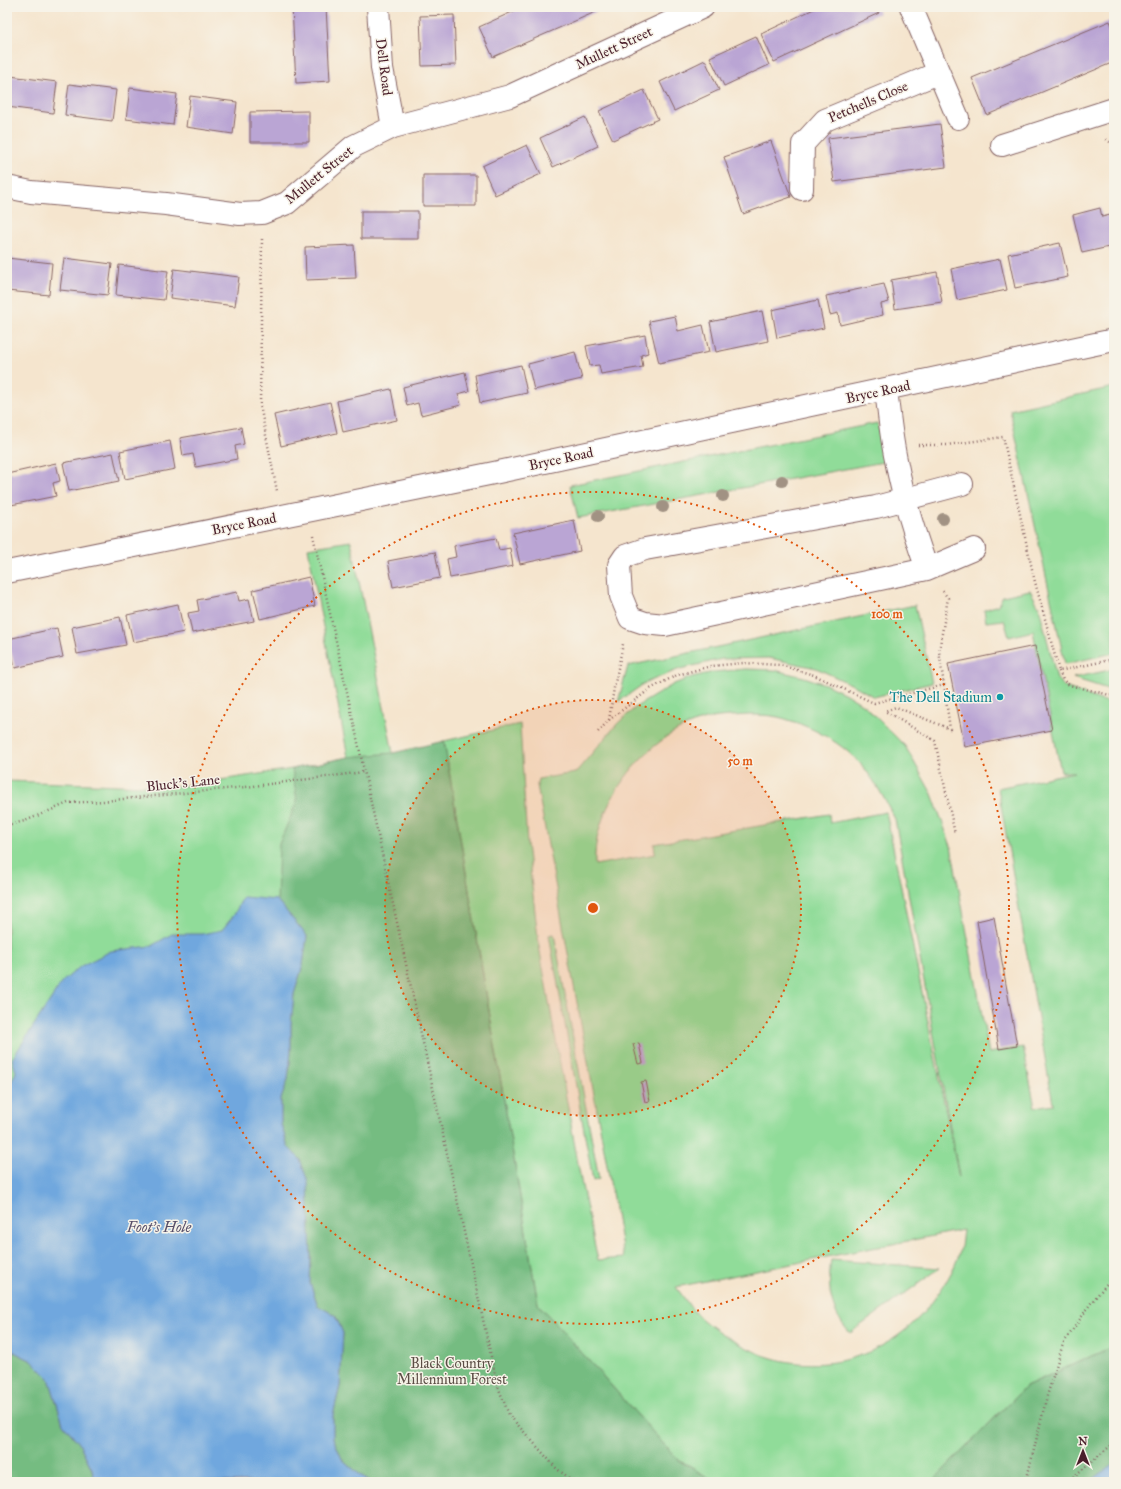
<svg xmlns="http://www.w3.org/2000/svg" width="1121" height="1489" font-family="'IM FELL Great Primer',serif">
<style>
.green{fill:#90dc99;stroke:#6d7e62;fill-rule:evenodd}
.forest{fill:#74bc81;stroke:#5f6e56}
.water{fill:#6fa7de;stroke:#5c6384}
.building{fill:#baa5d4}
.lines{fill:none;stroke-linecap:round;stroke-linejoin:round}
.minor-casing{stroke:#866464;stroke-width:24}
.path{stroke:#866464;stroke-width:2.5;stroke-dasharray:1 3;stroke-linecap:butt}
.minor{stroke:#fff;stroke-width:22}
.tree{fill:#a19283}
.ring{fill:none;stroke:#e0560e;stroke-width:2;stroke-dasharray:2 4}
.culture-dot{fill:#0f9aa8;stroke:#f7f3e8;stroke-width:1.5}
.labels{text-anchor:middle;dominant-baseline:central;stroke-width:3;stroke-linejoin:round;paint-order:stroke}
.street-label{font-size:14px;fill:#4a1f2b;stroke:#f7f3e8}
.culture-label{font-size:14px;fill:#0d838f;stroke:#f7f3e8;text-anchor:end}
.park-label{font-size:14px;fill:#5c4e46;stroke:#f7f3e8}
.water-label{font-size:15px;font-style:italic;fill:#574f6a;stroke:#f7f3e8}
.centre{fill:#e0560e;stroke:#f7f3e8;stroke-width:2}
.ring-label{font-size:12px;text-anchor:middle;font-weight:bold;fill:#e0560e;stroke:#f7f3e8;stroke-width:3;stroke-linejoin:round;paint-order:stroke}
</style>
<rect width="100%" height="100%" fill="#f7f3e8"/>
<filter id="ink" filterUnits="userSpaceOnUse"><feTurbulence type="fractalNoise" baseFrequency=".025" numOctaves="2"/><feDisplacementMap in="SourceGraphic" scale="8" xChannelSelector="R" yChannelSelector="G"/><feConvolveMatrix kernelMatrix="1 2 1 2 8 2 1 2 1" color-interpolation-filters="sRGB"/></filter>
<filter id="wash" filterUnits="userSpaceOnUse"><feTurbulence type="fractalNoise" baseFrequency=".012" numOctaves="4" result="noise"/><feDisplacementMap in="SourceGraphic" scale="16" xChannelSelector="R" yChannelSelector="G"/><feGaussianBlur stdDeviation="0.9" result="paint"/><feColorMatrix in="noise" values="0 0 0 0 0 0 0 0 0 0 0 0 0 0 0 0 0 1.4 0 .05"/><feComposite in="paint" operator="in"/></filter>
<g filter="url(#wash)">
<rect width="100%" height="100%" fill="#f5e5ce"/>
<path class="green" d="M1114 387V653L1065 664 1010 410Z
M877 423 889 461 578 518 570 485Z
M351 541 393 753 526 1406 634 1482H7V781L175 787 292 769 348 757 308 548Z
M1030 590 1039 607 1057 679 1065 687 1100 700 1114 703V1346L1026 1386 932 1482H716L678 1460 538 1304 444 741 520 724 527 844 539 946 582 1186 598 1260 624 1258 537 785 538 779 575 773 618 723 636 707 674 684 692 677 714 672 745 669 774 670 804 677 825 684 846 694 865 706 905 746 932 794 951 846 989 1053 1023 1047 1035 1107 1053 1104 998 788 1074 772H1061L1033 631 1009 637 1004 620 986 622 984 610 998 605 1003 596ZM750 715C759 715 769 715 778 717 810 725 844 743 865 769 877 784 886 802 895 819L959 1177 886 812 830 823 829 814 654 844 655 854 595 865C592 807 644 738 699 721 715 716 733 716 750 715ZM963 1230C962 1236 962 1244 960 1251 954 1272 942 1289 929 1306 892 1353 830 1375 772 1358 760 1355 749 1349 738 1343 723 1335 709 1326 696 1314 689 1306 683 1296 676 1287Z
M915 605 932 683 874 697 857 687 816 668 769 658 722 659 680 669 645 683 618 702 628 666Z
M1114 669V691L1073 678Z
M554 934 599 1179 593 1181 549 935Z
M831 1260 940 1268 850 1333C830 1311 827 1289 831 1260Z"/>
<path class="forest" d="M444 741 538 1304 678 1460 716 1482H372L360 1475 342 1459 333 1438V1415L340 1386 343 1333 335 1315 318 1306 310 1283 311 1257 300 1159 288 1147 281 1124V1099L288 1079 291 1052V1024L294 994 303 965 307 936 277 900 279 844 297 801 292 769 348 757 393 753Z
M7 1342 14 1352 32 1361 49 1378 63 1424 79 1443 92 1469 94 1482H7Z
M1114 1346V1482H932L1026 1386Z"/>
<path class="water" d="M243 897 277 900 307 936 303 965 294 994 291 1024V1052L288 1079 281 1099V1124L288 1147 300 1159 308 1182 311 1257 310 1283 318 1306 335 1315 343 1333 340 1386 333 1415V1438L342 1459 360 1475 372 1482H94L92 1469 79 1443 63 1424 49 1378 32 1361 14 1352 7 1342V1297L10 1257 7 1251V1091L16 1072 12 1059 62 982 81 966 111 951 151 946 172 934H202L222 930 234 915Z
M1114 1464V1482H1089Z"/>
<g id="blocks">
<path class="building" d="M292 7H326L330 81 296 83Z
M523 7H599L600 10 493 57 479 27Z
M818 7H876L879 13 774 62 761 34Z
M454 15 456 65 422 66 420 16Z
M1110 21 1114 31V62L987 115 972 78Z
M756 36 769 65 724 86 710 57Z
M705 60 719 90 674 111 660 82Z
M10 76 57 82 53 113 7 107Z
M69 84 116 90 112 121 65 115Z
M130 88 177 94 173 125 126 119Z
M644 90 658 119 613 140 599 111Z
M190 96 237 102 233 134 186 127Z
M309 111V142H250V112Z
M585 117 598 146 553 167 540 138Z
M940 124 946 167 834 182 828 138Z
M771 141 791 197 743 214 724 157Z
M527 145 541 174 495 195 482 166Z
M423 175H476V206H423Z
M1100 208 1102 217 1114 214V250L1110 252 1109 247 1082 253 1073 215Z
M361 211H418V239H361Z
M1060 243 1068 277 1015 288 1008 254Z
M354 245 356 278 306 280 305 247Z
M7 258 52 263 49 295 7 291Z
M64 258 112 264 108 295 60 290Z
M1000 259 1007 290 957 300 951 269Z
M119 265 168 271 164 300 116 295Z
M174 269 239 277 235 306 170 298Z
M937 272 942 302 895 309 891 280Z
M884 284 889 302 881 304 883 315 840 325 838 313 830 315 826 296Z
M818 300 824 328 777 338 772 310Z
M762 311 768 341 716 352 710 322Z
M675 316 678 331 703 325 709 352 659 363 649 321Z
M645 335 648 353 641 355 643 367 601 374 599 365 590 366 586 346Z
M575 352 582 379 534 390 528 364Z
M521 365 527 393 480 403 475 375Z
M465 372 469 391 458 394 461 405 421 415 418 403 407 406 403 387Z
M391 389 397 420 343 432 337 401Z
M330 402 337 433 281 446 274 415Z
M241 427 244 444 235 446 237 459 196 467 193 454 183 456 180 438Z
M170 441 175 469 125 479 120 451Z
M113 453 119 481 69 491 63 463Z
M56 463 60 481 53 483 56 496 11 505 7 491V474Z
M574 520 580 551 520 564 513 533Z
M496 538 499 550 510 548 513 566 450 578 447 559 456 557 454 546Z
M435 552 440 578 393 587 388 561Z
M309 577 315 606 260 619 253 590Z
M237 592 239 601 249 599 254 621 192 633 188 613 199 611 197 600Z
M178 604 184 632 133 642 127 615Z
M120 617 126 645 77 654 72 627Z
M57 628 63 657 15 668 8 639Z
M1035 646 1052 730 965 747 948 664Z
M994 917 1017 1046 999 1049 977 921Z
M639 1043 643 1063 638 1064 633 1044Z
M646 1081 650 1101 645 1102 641 1082Z"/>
</g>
</g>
<g filter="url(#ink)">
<use href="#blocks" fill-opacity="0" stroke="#866464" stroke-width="1"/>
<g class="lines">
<g class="minor-casing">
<path id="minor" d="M378 7 382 68 393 127
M911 7 958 118
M1002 145 1114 109
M7 187 31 192 166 204 240 214 262 213 287 203 354 146 393 127 510 96 703 7
M802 189 803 144 825 120 938 73
M886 390C889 413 891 437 896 460 903 497 914 533 927 569L665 625 645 623 630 618 621 596 619 565 625 556 645 549 876 507 962 484
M927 569 974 549
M7 572 489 474 1114 340"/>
</g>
<path class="path" d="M1106 139 1114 145
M262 239 260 405 277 491
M918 445H947L1003 437 1034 578 1059 671 1114 659
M313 535 497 1384 509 1415 557 1469 575 1482
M1059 671 1063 680 1069 685 1114 696
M944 685 950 729 896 707 885 711 935 741 955 834
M609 720 614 688 623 644
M598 732 609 720 650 689 677 675 711 666 743 663 780 665 814 675 874 703 944 685 939 651 948 598 941 589
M7 825 25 821 68 803 103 801 246 787 364 772
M1026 1482 1047 1396 1063 1344 1091 1303 1114 1275
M1067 1482 1114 1443"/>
<use href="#minor" class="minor"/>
</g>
<g class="tree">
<circle cx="782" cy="481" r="6"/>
<circle cx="723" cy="496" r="6"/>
<circle cx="663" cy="507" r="6"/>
<circle cx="598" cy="516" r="6"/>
<circle cx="943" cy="519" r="6"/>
</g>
</g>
<circle cx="593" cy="908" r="208" fill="#e0560e" fill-opacity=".12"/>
<g class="ring">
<circle cx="593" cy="908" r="208"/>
<circle cx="593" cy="908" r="416"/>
</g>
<circle class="culture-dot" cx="1000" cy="697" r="4"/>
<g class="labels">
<g class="street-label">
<text transform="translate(614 48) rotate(-25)">Mullett Street</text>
<text transform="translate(384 67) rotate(83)">Dell Road</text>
<text transform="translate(868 102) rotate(-23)">Petchells Close</text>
<text transform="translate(319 175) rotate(-39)">Mullett Street</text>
<text transform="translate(878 392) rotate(-12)">Bryce Road</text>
<text transform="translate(561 459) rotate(-12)">Bryce Road</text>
<text transform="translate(244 524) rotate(-11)">Bryce Road</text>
<text transform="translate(183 783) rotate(-6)">Bluck's Lane</text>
</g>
<g class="culture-label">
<text x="992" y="697">The Dell Stadium</text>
</g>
<g class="park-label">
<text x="452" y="1363">Black Country<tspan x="452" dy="16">Millennium Forest</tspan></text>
</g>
<g class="water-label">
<text x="159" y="1227">Foot's Hole</text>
</g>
</g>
<circle cx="593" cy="908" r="6" class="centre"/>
<g class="ring-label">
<text x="887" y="618">100 m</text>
<text x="740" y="765">50 m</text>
</g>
<rect width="1121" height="1489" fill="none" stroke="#f7f3e8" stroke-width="24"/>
<g transform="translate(1083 1451)" stroke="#f7f3e8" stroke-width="3" paint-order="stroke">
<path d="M0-3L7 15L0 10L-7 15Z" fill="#4a1f2b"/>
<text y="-6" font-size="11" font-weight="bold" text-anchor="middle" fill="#4a1f2b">N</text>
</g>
</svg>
